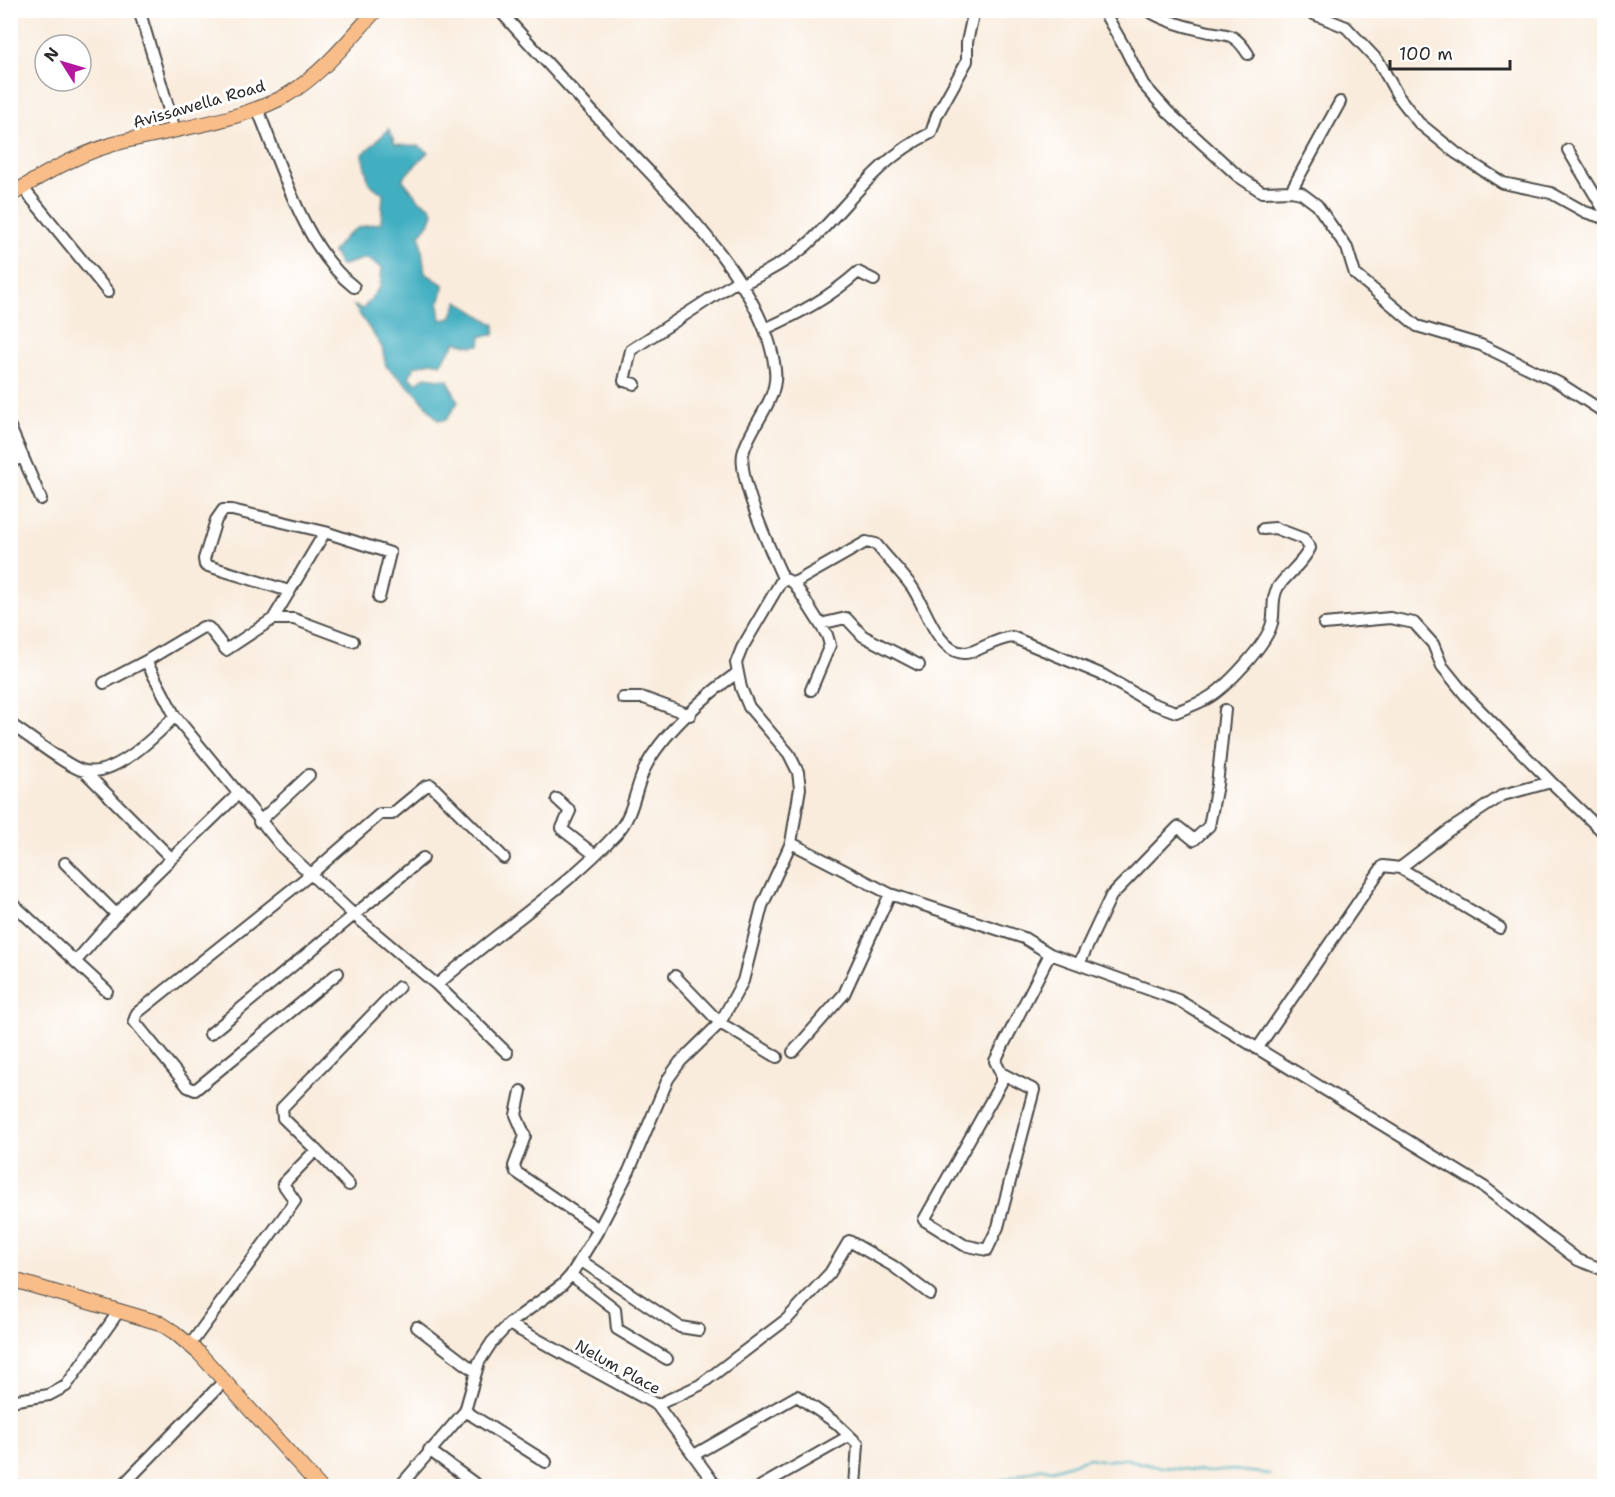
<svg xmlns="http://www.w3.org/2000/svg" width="1615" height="1497" font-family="'Shantell Sans',sans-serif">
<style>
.water{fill:#43afc1;stroke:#376d76;stroke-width:1.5}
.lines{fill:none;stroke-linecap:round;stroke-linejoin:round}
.stream{stroke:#43afc1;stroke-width:2}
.minor-casing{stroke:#4a4846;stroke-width:14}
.major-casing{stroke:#4a4846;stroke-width:16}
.minor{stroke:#fff;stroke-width:10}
.major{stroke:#f8bd89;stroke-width:14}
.labels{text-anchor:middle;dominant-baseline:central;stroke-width:6;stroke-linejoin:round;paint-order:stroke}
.street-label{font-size:16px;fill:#2b2b2b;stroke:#fff}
</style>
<rect width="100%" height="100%" fill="#fff"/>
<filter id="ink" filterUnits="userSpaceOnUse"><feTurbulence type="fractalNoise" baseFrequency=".0167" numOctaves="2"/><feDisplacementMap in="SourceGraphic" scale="12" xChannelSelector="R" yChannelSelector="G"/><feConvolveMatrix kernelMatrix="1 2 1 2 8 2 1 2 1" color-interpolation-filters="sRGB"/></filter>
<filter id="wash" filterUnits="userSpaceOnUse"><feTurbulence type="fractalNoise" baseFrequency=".008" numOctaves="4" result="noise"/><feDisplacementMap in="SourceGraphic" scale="24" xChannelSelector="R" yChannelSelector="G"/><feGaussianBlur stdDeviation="1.35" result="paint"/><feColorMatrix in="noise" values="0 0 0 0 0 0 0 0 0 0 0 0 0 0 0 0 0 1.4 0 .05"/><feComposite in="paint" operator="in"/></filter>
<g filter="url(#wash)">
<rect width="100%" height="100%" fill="#f9ecdd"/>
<path class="water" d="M389 129 395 144 419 146 428 152 402 179 419 200 430 206 433 212 430 222 420 235 425 273 444 285 439 304 441 320 451 318 458 301 495 325 494 335 481 336 480 345 472 346 456 342 440 364 432 362 415 366 409 377 416 383 425 377 448 380 458 402 446 420H438L417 394 386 366 382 347 354 306 363 309 380 287 382 268 366 258 341 266 333 252C348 230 356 226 381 223L383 194 369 183 362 155Z"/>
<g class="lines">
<path class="stream" d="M980 1486 1043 1468 1052 1470 1089 1458 1106 1461 1123 1458 1153 1466 1211 1472 1232 1470 1270 1474"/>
</g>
</g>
<g filter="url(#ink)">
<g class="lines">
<g class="minor-casing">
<path id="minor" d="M1103 10 1126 50 1143 84 1169 113 1238 176 1262 192 1291 191 1301 193 1317 205 1347 248 1355 274 1417 326 1481 345 1559 383 1604 412
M1147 10C1163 20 1183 26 1201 30 1226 37 1232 29 1248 54
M1304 10 1346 27 1379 62 1398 96 1419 123 1456 153 1503 183 1551 193 1585 212 1604 218
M140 13 175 130
M257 108C281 165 304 248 354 287
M1568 150 1604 210
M23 188 108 292
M1291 191 1340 102
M740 285C763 274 793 259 811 241 852 201 877 159 931 133L937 115 967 61V42L974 10
M765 329C800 313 829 298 858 272L874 280
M635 384 624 381 631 350 737 281
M10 427 41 499
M10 463 23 456
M325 532 390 553 379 598
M783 578 794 583 866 542 876 544C887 558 901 572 912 587 925 605 937 653 965 653 976 653 994 639 1012 637L1103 675 1151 703 1176 712C1186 708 1197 704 1206 699 1225 689 1267 644 1272 623 1275 611 1271 598 1278 587 1288 573 1302 564 1310 548L1304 539 1275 528 1263 529
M794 583 827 635 830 645 811 690
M273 619H294L353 641
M820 624 846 618 863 636 919 665
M1324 624 1390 618 1414 623 1433 644 1442 666 1467 697 1551 782
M104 683 146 661
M623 698H644L690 715
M175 716 283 848 354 915 437 985 507 1053
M10 724C28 735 63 764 81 770 112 780 156 736 175 716L146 661 203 627 209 628 226 650 273 619 325 532 232 510H223L216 520 204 559 205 565 289 591
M84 771 171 858
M557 799 570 811 562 828 564 831 595 855
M259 822 309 775
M791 843 890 894 1024 938 1050 954 1178 1000 1484 1187 1578 1260 1604 1270
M65 863 117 915
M1400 868 1448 831 1503 795 1551 782 1604 833
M10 901 107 991
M76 961 132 897 238 794
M1079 964 1111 896 1178 827 1194 840 1209 826 1217 785 1225 710
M338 973 195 1090 188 1087 134 1021 137 1013 311 874 380 814H392L426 786 431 785 504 858
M675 976 720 1023 777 1057
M437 985C495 933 563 891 616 834 634 815 634 791 645 768 661 735 707 694 737 673
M210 1034 423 858
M1257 1049 1383 866 1400 868 1500 928
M793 1052 844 994 890 894
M1001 1073 1034 1090 998 1227 987 1250 964 1245 924 1220 1001 1083V1073L995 1061 1050 954
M521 1091 516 1115 525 1136 514 1166 516 1172 599 1229
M316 1150 349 1185
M580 1260 680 1327 699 1330
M571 1275 615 1309 617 1329 667 1359
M509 1324 657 1405 716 1486
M417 1327 476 1372
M190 1345 295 1201 283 1184 316 1150 283 1118 282 1108 399 987
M10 1401 49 1395 66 1386 119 1311
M657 1405 700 1385 787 1319 830 1273 849 1241 893 1266 930 1294
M465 1411 546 1462
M429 1450 478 1486
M694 1455 797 1396 836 1423 858 1444 855 1486
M122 1486 224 1381
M400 1486 465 1411 479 1362 492 1342 509 1324 562 1285 571 1275 599 1229 629 1171 668 1079 680 1062 720 1023 743 981 762 906 791 843 800 788 798 772 789 754 749 707 741 688 736 663 742 648 783 578C772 554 738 479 743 454 749 426 779 401 775 370 767 287 669 193 613 134 575 93 537 52 499 10
M761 1486 849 1436"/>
</g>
<g class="major-casing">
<path id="major" d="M10 196C45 172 83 151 125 141 176 129 241 121 287 95 322 74 349 40 376 10
M10 1279 160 1323 174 1332 199 1353 319 1486"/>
</g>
<use href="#minor" class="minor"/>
<use href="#major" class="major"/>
</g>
</g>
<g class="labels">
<g class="street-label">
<text transform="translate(199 104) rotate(-16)">Avissawella Road</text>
<text transform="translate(618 1367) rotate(29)">Nelum Place</text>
</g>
</g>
<rect width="1615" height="1497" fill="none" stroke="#fff" stroke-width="36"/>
<g transform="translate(63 63) rotate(307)"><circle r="28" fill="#ffffff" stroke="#aaaaaa" stroke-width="1.5"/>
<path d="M0-4.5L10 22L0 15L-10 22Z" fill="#b5179e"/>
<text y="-9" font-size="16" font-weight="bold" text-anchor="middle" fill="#2b2b2b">N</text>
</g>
<path d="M1390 60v9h120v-9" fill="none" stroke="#2b2b2b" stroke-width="3"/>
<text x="1399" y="60" font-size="18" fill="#2b2b2b" stroke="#ffffff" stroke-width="4.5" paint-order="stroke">100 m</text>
</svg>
